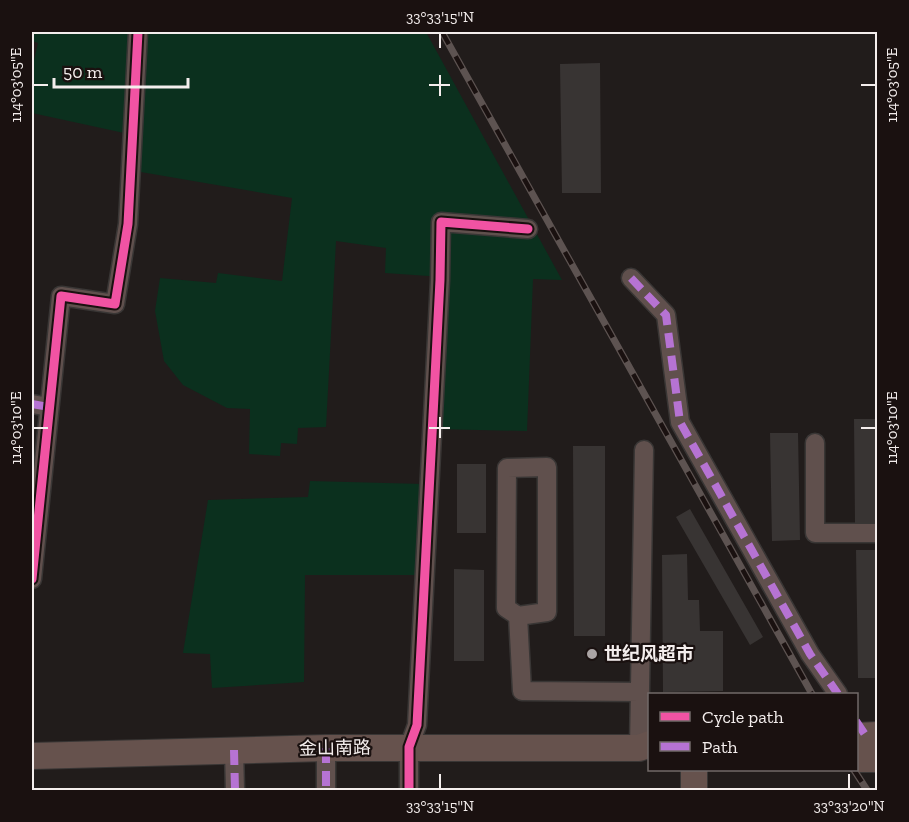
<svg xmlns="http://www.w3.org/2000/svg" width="909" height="822" font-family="'Zilla Slab','Noto Sans SC',serif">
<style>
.green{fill:#0b301e}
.building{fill:#383433}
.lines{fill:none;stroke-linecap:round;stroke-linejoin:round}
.street-casing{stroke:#393635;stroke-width:21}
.secondary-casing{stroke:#393635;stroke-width:28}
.street{stroke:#60504d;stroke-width:18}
.secondary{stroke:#66524d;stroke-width:26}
.rail-casing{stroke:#5d5351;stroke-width:7}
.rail{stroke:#1a1110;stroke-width:4.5;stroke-dasharray:14;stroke-linecap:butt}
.quiet{stroke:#b673d3;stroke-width:8;stroke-dasharray:15 8;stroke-linecap:butt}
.cycleway-casing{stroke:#1a1110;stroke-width:13}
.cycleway{stroke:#f153a3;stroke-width:9}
.ticks{fill:none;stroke:#f4eeed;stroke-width:2}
.poi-dot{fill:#aaa4a4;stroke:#1a1110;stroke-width:2}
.labels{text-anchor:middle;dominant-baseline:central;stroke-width:4.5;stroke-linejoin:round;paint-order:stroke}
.poi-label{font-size:18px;font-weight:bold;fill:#f4eeed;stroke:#1a1110;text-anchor:start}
.street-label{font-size:18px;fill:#f4eeed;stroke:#1a1110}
.neatline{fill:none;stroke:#f4eeed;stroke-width:2}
.ticks-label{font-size:15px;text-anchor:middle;fill:#f4eeed}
</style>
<rect width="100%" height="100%" fill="#211c1b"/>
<path class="green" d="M32 32H426L562 280 533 279 527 431 435 429 443 277 385 273 386 248 336 241 326 427 298 428 297 444 281 443 280 456 249 454 250 409 227 408 183 385 164 361 155 311 160 278 216 283 218 273 282 281 292 198 135 171 138 136 32 113V69L38 43 32 41Z
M310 481 423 484 419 575H305L304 682 212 688 210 654 183 653 208 500 308 497Z"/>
<path class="building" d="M600 63 601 193H562L560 64Z
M854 419H878V523H855Z
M770 433H798L800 540 772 541Z
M573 446H605V636H574Z
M457 464H486V533H457Z
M690 509 763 637 750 645 676 517Z
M856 550H878V678H858Z
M687 554 688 600H699L700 631H723V691L663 692 662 555Z
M454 569 484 570V661H454Z"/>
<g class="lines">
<g class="street-casing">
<path id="street" d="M631 278 666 315 680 422 810 654 838 694
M32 404 49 407
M815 443V533H878
M32 579 61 296 115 304 128 224 138 32
M518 616 506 608 507 468 547 467V612L518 616 522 691 640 692
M326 748V790
M639 748 644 450
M234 750 235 790
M409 790V747L417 725 440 280 441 222 528 229"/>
</g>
<g class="secondary-casing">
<path id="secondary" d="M856 736 878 735
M32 756 326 748H639L650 744
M856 759H878
M694 790V770"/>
</g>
<use href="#street" class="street"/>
<use href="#secondary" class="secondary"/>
<g class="rail-casing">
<path id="rail" d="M442 32 812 694
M854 770 867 790"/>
</g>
<use href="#rail" class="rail"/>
<path class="quiet" d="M631 278 666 315 680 422 810 654 838 694
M32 404 49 407
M856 721 866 736
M326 748V790
M234 750 235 790"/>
<g class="cycleway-casing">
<path id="cycleway" d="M32 579 61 296 115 304 128 224 138 32
M409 790V747L417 725 440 280 441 222 528 229"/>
</g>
<use href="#cycleway" class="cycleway"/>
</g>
<path class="ticks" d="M440 33V48M440 75V96M33 85H48M429 85H450M861 85H876M440 417V438M33 428H48M429 428H450M861 428H876M440 774V789M849 774V789"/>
<circle class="poi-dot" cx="592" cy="654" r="6"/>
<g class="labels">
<g class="poi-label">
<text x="604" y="654">世纪风超市</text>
</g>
<g class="street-label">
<text transform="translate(335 748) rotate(-1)">金山南路</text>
</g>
</g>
<rect width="909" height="822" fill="none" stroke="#1a1110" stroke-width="66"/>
<rect x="648" y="693" width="210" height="78" fill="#1a1110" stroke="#716968" stroke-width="1.5"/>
<rect x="660" y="712" width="30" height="9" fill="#f153a3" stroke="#716968" stroke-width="1.5"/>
<text x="702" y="723" font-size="18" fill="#f4eeed">Cycle path</text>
<rect x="660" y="742" width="30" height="9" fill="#b673d3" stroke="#716968" stroke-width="1.5"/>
<text x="702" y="753" font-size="18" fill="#f4eeed">Path</text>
<path d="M54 78v9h134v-9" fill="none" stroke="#f4eeed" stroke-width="3"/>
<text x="63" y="78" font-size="18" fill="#f4eeed" stroke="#1a1110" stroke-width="4.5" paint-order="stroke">50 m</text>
<rect x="33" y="33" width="843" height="756" class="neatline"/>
<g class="ticks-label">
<text x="440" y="22">33°33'15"N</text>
<text transform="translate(892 85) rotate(-90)" y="5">114°03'05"E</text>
<text transform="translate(16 85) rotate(-90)" y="5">114°03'05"E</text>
<text transform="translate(892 428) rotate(-90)" y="5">114°03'10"E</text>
<text transform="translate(16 428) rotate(-90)" y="5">114°03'10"E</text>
<text x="440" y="811">33°33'15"N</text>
<text x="849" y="811">33°33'20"N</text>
</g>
</svg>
